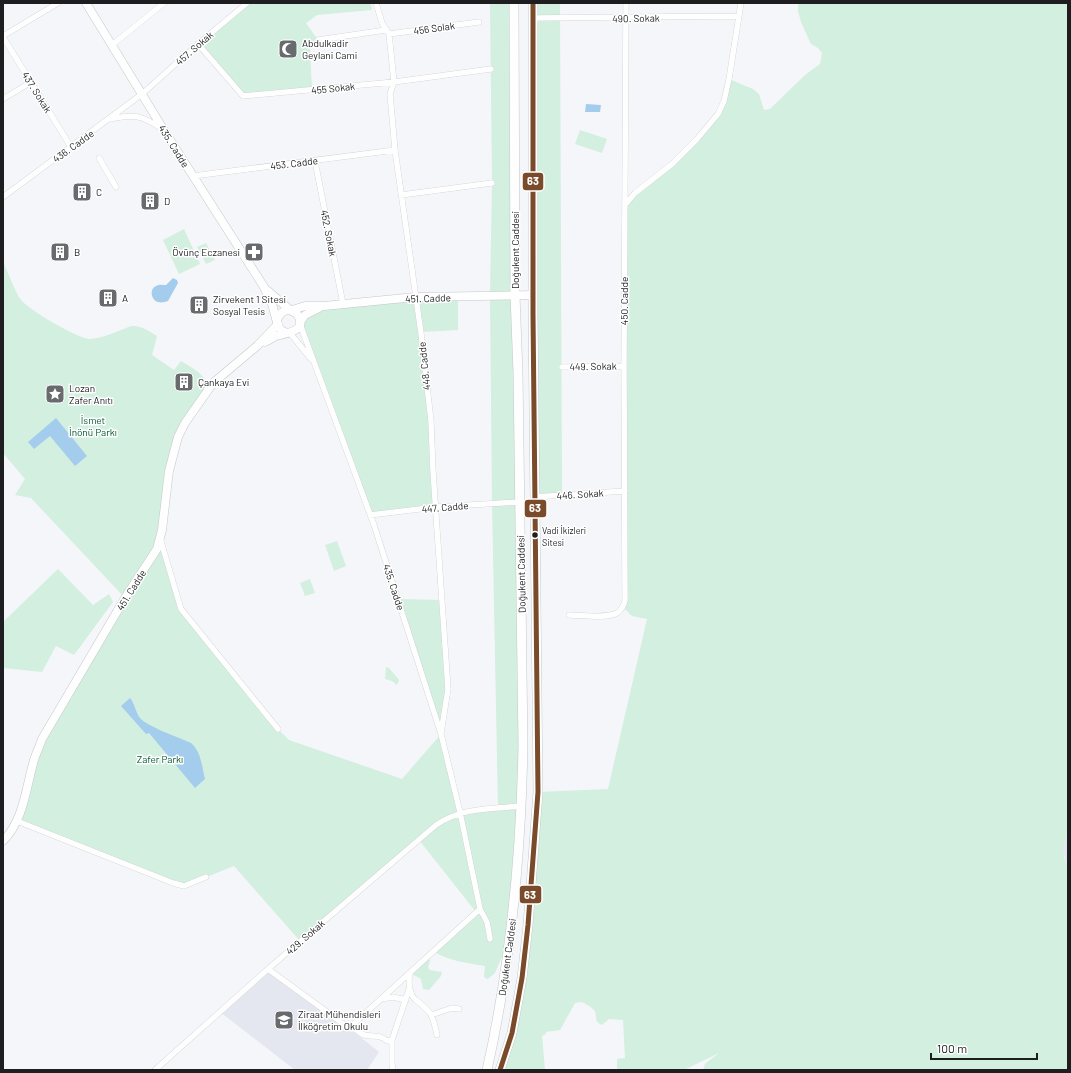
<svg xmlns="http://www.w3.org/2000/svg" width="1071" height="1073" font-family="Barlow,sans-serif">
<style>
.built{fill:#e5e7f0}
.green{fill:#d2efdf}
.water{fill:#a4cded}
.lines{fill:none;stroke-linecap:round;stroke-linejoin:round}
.street-casing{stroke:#c6c7ca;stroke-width:6}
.secondary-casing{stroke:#c6c7ca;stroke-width:9}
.primary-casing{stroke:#c6c7ca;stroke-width:10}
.street{stroke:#fefefe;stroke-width:5.5}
.secondary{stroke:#fefefe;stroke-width:8}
.primary{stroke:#fefefe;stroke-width:9}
.bus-1-casing{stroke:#fff;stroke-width:8}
.bus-1{stroke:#7a4b2a;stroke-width:5}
.bus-dot{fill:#1e1e21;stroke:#fff;stroke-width:1.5}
.labels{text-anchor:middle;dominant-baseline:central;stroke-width:3;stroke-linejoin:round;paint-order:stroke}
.bus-label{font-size:9px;fill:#1e1e21;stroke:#fff;text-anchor:start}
.street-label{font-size:10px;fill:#1e1e21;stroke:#fff}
.poi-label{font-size:10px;fill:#1e1e21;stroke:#fff;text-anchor:start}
.park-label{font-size:10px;fill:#015633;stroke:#fff}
.line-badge{stroke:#fff;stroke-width:1.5}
.badge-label{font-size:11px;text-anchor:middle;font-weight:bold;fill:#fff}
</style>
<rect width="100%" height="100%" fill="#f5f6fa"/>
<path class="built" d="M1068 830V867L1066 863 1063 850Z
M268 969 349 1028 379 1052 367 1070H295L220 1012Z"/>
<path class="green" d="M247 3H371L372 10 317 15 306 23 318 40 310 49 312 90 243 96 198 44Z
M490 3H514L522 806 504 952 495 973 488 979 485 978 484 976 485 966C467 963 449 961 433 951L476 912 419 840 300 941 234 866 184 886 17 821 34 759 125 598 31 498 15 495 25 479 3 453V262C8 272 15 292 21 300 29 310 78 339 90 339 104 338 118 331 131 326 141 325 149 331 157 336L152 355 174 370 181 361C192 368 204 373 208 386L178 437 160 538 181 609 278 729 289 740 402 779 441 734 397 599 442 600 448 689 441 734 460 812 498 808 492 503 490 296 492 183Z
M533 3H560L562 496 534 497Z
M798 3H1068V830C1065 843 1060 854 1068 867V1070H703L705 1064 719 1053 684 1070H617V1059L625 1058 623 1020 609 1019 602 1025C592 1021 599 1014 593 1009 590 1006 586 1004 582 1002L575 1003 560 1030 546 1032V1034L542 1036 545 1070H500L512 1033 538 792 608 789 647 619 632 616 623 607 625 205 672 164 718 114 729 79 753 89 759 94 764 110 770 109 805 75 820 64 822 53 818 48 811 44 801 22 798 11Z
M580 130 607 139 602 153 575 144Z
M184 229 200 264 179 274 163 240Z
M206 243 215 260 206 264 197 247Z
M458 296V330L421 332V333L436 507 370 515 316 365 302 320 316 309Z
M337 541 346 566 334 571 325 545Z
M58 569 93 605 109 594 113 602 74 655 56 646 42 672 3 668V622Z
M310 579 315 593 305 596 300 583Z
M386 667 389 668 399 680 397 685 392 681 385 679Z
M429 957 430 961 428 968 430 970 442 972 441 976 429 990 423 989 421 979 410 973Z"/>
<path class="water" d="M586 104 601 105 600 112H585Z
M173 278 177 280 178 283 168 301C165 302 161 303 158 302 151 300 149 289 156 286 159 284 163 285 166 285Z
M56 418 87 456 75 466 50 436 34 449 28 442Z
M130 698C135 704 135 711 140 718 146 726 180 738 191 743 201 751 202 767 205 779L195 788 149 733 146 734 121 706Z"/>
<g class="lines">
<g class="street-casing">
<path id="street" d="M376 3 382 23 389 34 394 82 390 94 395 150 421 333 431 421 433 471 448 689 441 733
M533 18 739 16
M389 34 479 22
M3 36 58 3
M3 37 71 147
M318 40 386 30
M198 44 243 96 394 82 491 69
M112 45 164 3
M3 99 31 82
M110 119C134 114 142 115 162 129
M99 158 116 187
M315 161 343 304
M193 176 395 150
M401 195 492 183
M3 197 142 94 198 44 247 3
M625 205 635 193 672 164 697 139 718 114 724 101 729 79 741 3
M290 333 311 359
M562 367 624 366
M534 497 625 491
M370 515 436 507 520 502
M160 538 181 609 278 729
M569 615C581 615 606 619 617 613 622 610 624 605 625 600L624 366 626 3
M17 821 173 883 184 886 206 877
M480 909 487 922 490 939
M268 969 349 1028 480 909 460 812 441 734 374 525 300 324
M410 973C408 981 409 995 416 1000 421 1004 426 1008 430 1013 434 1019 435 1027 437 1035
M381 999 393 997 406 1000
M431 1015 452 1008 459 1009
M354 1024C362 1044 377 1030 387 1041L392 1040
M155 1070 268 969 436 825C462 807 492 809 522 806
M393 1070 392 1064V1040L410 986"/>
</g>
<g class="secondary-casing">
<path id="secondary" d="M86 3 165 132 264 287 272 304 278 326 282 331 287 333
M268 291 290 310
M292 310 305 306H324L415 297 533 295
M300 322 305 315 319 308
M265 342C269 340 272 338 276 336 287 333 309 331 297 314L290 310C282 310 278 315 277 322
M3 841C24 820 26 787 34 760 36 753 40 746 42 739L125 598 157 549 162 530 169 471 178 437 185 423 213 383 257 346 278 324"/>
</g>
<g class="primary-casing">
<path id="primary" d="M487 1070C511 963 521 855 523 745L518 373 515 295 514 3
M500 1070 512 1033 522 978 528 925 538 792 533 314V3"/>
</g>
<use href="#street" class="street"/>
<use href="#secondary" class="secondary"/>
<use href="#primary" class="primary"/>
<g class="bus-1-casing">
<path id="bus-1" d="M500 1070 512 1033 522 978 528 925 538 792 533 314V3"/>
</g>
<use href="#bus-1" class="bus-1"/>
</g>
<defs>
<g id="mosque-square" transform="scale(1)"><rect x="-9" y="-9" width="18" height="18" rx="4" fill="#696a6d" stroke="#fff"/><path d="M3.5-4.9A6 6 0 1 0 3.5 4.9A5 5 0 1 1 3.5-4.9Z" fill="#fff"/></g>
<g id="building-square" transform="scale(1)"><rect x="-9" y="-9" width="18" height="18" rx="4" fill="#696a6d" stroke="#fff"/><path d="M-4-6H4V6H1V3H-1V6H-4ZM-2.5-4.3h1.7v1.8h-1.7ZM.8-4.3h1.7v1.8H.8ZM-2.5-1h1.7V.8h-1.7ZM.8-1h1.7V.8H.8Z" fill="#fff"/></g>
<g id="pharmacy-square" transform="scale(1)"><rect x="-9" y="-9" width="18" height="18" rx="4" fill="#696a6d" stroke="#fff"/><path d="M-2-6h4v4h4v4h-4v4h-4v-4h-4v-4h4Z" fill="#fff"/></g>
<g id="sight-square" transform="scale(1)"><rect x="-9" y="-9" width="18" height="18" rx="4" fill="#696a6d" stroke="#fff"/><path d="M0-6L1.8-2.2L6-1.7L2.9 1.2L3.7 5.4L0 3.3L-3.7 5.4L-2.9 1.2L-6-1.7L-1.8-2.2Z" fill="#fff"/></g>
<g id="school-square" transform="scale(1)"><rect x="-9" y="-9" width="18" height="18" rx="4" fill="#696a6d" stroke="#fff"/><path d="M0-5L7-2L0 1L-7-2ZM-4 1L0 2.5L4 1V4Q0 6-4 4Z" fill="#fff"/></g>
</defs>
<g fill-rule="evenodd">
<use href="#mosque-square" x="288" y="49"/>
<use href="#building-square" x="82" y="192"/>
<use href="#building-square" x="150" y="201"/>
<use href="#building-square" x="60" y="252"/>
<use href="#pharmacy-square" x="254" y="252"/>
<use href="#building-square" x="108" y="298"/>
<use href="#building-square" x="199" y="305"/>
<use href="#building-square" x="184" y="382"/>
<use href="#sight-square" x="55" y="394"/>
<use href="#school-square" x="284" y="1020"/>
</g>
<circle class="bus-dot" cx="535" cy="535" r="3.5"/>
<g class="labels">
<g class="bus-label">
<text x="542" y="530">Vadi İkizleri<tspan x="542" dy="12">Sitesi</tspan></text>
</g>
<g class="street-label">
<text transform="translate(636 18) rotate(-1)">490. Sokak</text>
<text transform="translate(434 28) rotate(-8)">456 Solak</text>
<text transform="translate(194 48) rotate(-41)">457. Sokak</text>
<text transform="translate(333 88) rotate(-6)">455 Sokak</text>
<text transform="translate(37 92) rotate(58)">437. Sokak</text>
<text transform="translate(73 146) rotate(-36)">436. Cadde</text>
<text transform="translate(174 146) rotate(58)">435. Cadde</text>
<text transform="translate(294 163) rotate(-7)">453. Cadde</text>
<text transform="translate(329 233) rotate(79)">452. Sokak</text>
<text transform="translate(515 250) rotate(-90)">Doğukent Caddesi</text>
<text transform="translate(428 298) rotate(-2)">451. Cadde</text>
<text transform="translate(624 301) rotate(-90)">450. Cadde</text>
<text transform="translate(424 366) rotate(-96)">448. Cadde</text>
<text transform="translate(593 366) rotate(-1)">449. Sokak</text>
<text transform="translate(580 494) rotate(-4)">446. Sokak</text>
<text transform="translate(445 507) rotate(-5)">447. Cadde</text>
<text transform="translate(521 574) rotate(-91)">Doğukent Caddesi</text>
<text transform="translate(394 587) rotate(72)">435. Cadde</text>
<text transform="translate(131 590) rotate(-58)">451. Cadde</text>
<text transform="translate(305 937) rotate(-41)">429. Sokak</text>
<text transform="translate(507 957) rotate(-82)">Doğukent Caddesi</text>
</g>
<g class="poi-label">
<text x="302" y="43">Abdulkadir<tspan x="302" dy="12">Geylani Cami</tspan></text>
<text x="96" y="192">C</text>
<text x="164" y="201">D</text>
<text x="74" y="252">B</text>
<text x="240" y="252" text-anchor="end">Övünç Eczanesi</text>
<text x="122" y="298">A</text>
<text x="213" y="299">Zirvekent 1 Sitesi<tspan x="213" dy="12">Sosyal Tesis</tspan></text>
<text x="198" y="382">Çankaya Evi</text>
<text x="69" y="388">Lozan<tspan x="69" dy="12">Zafer Anıtı</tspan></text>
<text x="298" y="1014">Ziraat Mühendisleri<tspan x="298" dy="12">İlköğretim Okulu</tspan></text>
</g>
<g class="park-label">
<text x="93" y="420">İsmet<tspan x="93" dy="12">İnönü Parkı</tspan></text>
<text x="160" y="759">Zafer Parkı</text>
</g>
</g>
<g class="line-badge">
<rect x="522" y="172" width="22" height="19" rx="4" fill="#7a4b2a"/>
<rect x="524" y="499" width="23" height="19" rx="4" fill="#7a4b2a"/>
<rect x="519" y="885" width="23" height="19" rx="4" fill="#7a4b2a"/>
</g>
<g class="badge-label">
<text x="533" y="185">63</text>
<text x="535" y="512">63</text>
<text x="530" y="899">63</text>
</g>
<rect width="1071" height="1073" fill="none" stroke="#1e1e21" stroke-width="8"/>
<path d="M931 1053v6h106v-6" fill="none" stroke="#1e1e21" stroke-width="2"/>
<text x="937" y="1053" font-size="12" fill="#1e1e21" stroke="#ffffff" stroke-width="3" paint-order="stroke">100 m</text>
</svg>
